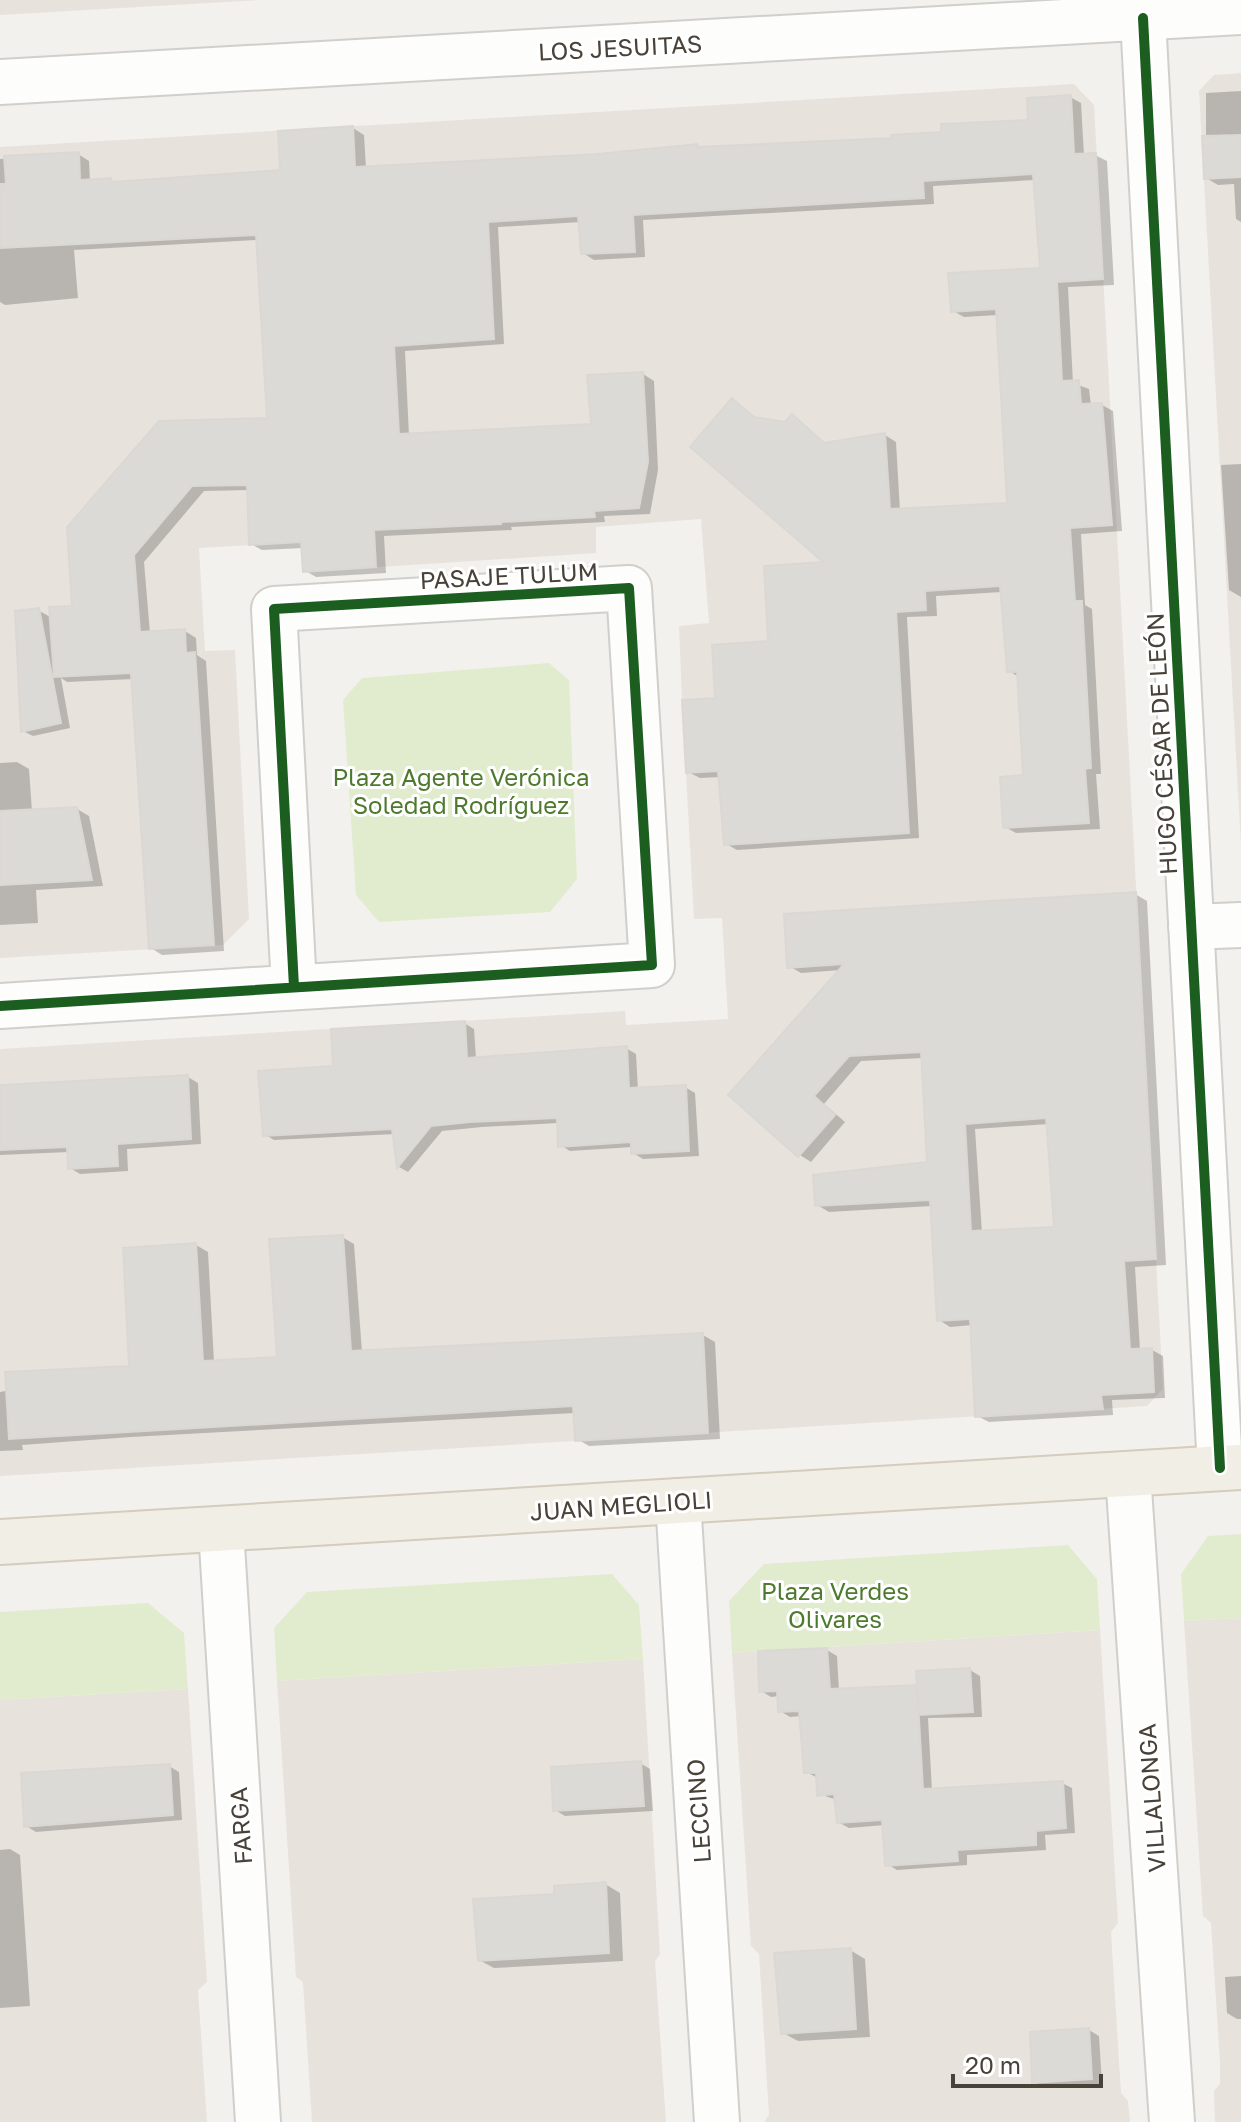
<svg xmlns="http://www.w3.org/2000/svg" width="1241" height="2122" font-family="'Golos Text',sans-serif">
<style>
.residential{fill:#e7e2dc}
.green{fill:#e1eccf}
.shadow{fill:#0003;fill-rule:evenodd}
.building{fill:#dcdad6;stroke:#dbd8d3;stroke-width:2;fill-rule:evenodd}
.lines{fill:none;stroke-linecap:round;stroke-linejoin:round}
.minor-casing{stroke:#d1cfcb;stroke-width:48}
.major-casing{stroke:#d4ccbc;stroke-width:48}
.minor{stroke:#fdfdfc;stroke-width:44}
.major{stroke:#f1eee6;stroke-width:44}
.cycleway-casing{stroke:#fff;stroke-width:15}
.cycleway{stroke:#1b5e20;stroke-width:10}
.labels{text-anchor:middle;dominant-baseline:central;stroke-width:6;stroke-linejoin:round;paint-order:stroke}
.street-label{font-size:24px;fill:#494239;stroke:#fff}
.park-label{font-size:24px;fill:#4d7a2e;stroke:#fff}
</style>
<rect width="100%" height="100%" fill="#f3f1ed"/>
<path class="residential" d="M0 0H260L0 15Z
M1241 73V846L1199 91 1214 75Z
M1074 84 1094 105 1163 1389 1147 1406 0 1476V1049L625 1011 626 1025 728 1019 722 918 694 919 682 700 679 626 709 623 701 519 596 527V553L303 572 301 542 199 548 205 651 235 650 249 919 223 945 0 958V147Z
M1241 1618V2122H1215L1214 2091 1220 2084V2063L1211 1923 1203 1916 1184 1621Z
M1100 1630 1118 1923 1111 1932 1121 2093 1128 2101 1130 2122H764L769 2115 759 1954 751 1946 732 1653Z
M643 1659 660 1954 655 1961 666 2122H312L303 1982 296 1977 277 1681Z
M188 1689 207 1982 198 1990 207 2122H0V1700Z"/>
<path class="green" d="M549 663 569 680 577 879 550 912 379 922 356 895 343 700 362 678Z
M1241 1534V1618L1184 1621 1181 1574 1208 1536Z
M1068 1545 1097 1579 1100 1630 732 1653 729 1601 764 1564Z
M612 1574 639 1605 643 1659 277 1681 274 1628 307 1592Z
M148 1603 184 1633 188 1689 0 1700V1612Z"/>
<path class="shadow" d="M1241 91V222L1236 219 1234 184 1218 185 1206 178V93Z
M1070 97 1081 103 1084 155H1095L1107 161 1114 285 1068 287 1073 383 1089 389 1091 405H1102L1113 411 1122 531 1081 534 1085 605 1092 609 1101 774H1096L1100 829 1016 833 1005 827 1025 777 1019 677 1009 671 1002 592 936 596 937 616 907 617 919 838 737 850 726 844 721 777 700 778 688 772 717 699 770 643 828 564 733 400 759 420 786 424 792 417 828 445 885 435 896 442 900 511 1009 505 998 315 964 317 953 311 1043 270 1035 180 933 186 934 204 643 220 645 257 594 260 583 253 581 222 498 227 504 344 405 351 409 436 593 426 643 374 654 381 658 470 650 514 604 516 605 522 511 527 512 530 384 536 386 573 316 577 304 570 303 548 262 550 251 544 249 490 204 491 144 562 150 633 185 631 196 638 197 655 206 661 224 951 162 955 151 948 134 679 67 682 61 678 70 728 33 736 23 731 38 610 52 618 75 607 69 528 269 420 258 240 74 250 78 298 5 305 0 302V159L78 154 89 161 90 182 116 183 283 172 353 128 364 135 366 168 597 156 697 146 702 149 893 140 1030 122Z
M1241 464V597L1229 590 1221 465Z
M17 762 29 769 32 811 77 809 89 816 103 886 36 890 38 923 0 925V763Z
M1135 894 1147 901 1166 1265 1135 1267 1140 1350H1152L1163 1356 1165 1398 1112 1400 1113 1415 989 1422 977 1416 973 1325 950 1327 939 1320 932 1206 829 1212 817 1205 929 1163 923 1058 861 1061 824 1104 845 1122 811 1162 800 1155 841 970 801 973 789 966ZM1049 1124 1056 1229 982 1233 975 1129Z
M464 1023 474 1029 476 1059 626 1048 636 1054 638 1090 685 1087 695 1093 699 1156 643 1159 633 1153V1147L570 1151 560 1145 559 1123 482 1127 442 1131 408 1172 399 1167 395 1134 274 1140 264 1134 335 1067Z
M188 1077 198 1083 201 1144 127 1149 128 1171 80 1174 70 1168 69 1152 0 1155V1087Z
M342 1237 354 1244 362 1352 703 1335 715 1342 720 1439 589 1446 577 1439 575 1413 131 1437 22 1445 23 1450 0 1451V1392L131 1368 196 1245 208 1252 214 1362 280 1359Z
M827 1650 837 1656 839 1691 916 1687 970 1670 980 1676 982 1717 928 1718 932 1790 1062 1783 1072 1788 1075 1833 1045 1835 1046 1850 967 1855V1865L897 1870 887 1864 885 1825 849 1828 838 1822 837 1800 819 1794 818 1778 806 1772 801 1716 790 1717 780 1711 779 1696 771 1697 761 1691Z
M640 1763 650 1769 653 1811 565 1816 555 1810Z
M169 1766 179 1772 182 1820 36 1832 26 1826Z
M10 1849 20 1855 30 2006 0 2008V1850Z
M605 1884 620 1893 623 1961 494 1968 479 1960 556 1896Z
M850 1950 865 1959 870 2037 798 2041 783 2033Z
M1241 1976V2019H1237L1227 2013 1225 1977Z
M1089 2030 1099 2036 1102 2084 1044 2088 1034 2082Z"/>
<path class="building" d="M1071 95 1074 154 1096 153 1103 279 1057 282 1062 381 1079 380 1081 404 1102 403 1112 525 1070 528 1075 601H1082L1091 768 1085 769 1089 823 1003 828 1000 777 1023 775 1017 672H1007L1000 586 925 591 926 610 896 612 909 833 724 845 718 771 686 773 682 700 715 698 712 645 768 641 764 566 823 562 690 447 732 398 754 417 785 422 792 414 824 443 885 433 890 509 1007 503 996 309 951 312 948 273 1040 268 1033 174 923 181 924 198 633 215 635 252 581 254 578 216 488 222 494 339 394 346 399 434 591 424 587 375 643 372 648 462 639 508 594 511 595 517 501 522V524L374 530 376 567 303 572 301 542 249 545 247 485 192 486 134 555 140 632 185 629 186 653 195 652 214 945 149 949 131 673 54 677 49 607 72 606 67 527 159 421 267 418 256 235 0 248V184H6L4 156 79 152 80 180 111 178 112 182 280 170 278 131 353 126 355 167 597 154 697 144V147L891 138V135L941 132V124L1028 120 1027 98Z
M1241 135V177L1204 179 1202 136Z
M39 608 61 723 21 732 15 611Z
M77 807 92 880 0 885V811Z
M1136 892 1156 1259 1124 1261 1130 1349 1152 1348 1154 1392 1101 1395 1103 1409 975 1417 970 1319 937 1321 930 1200 815 1206 813 1175 927 1162 921 1052 849 1056 814 1096 835 1115 798 1157 728 1095 844 964 787 968 784 914ZM1046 1118 1054 1227 971 1231 965 1124Z
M465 1021 467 1058 627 1046 629 1088 686 1085 689 1151 631 1154V1142L558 1147 557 1118 470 1122 431 1126 397 1168 392 1129 263 1136 258 1071 333 1066 331 1029Z
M188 1075 191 1139 117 1144 118 1166 68 1169 67 1147 0 1150V1085Z
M343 1235 351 1351 703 1333 708 1433 575 1441 573 1406 9 1439 5 1372 129 1366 123 1248 196 1243 203 1361 277 1357 269 1239Z
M827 1648 830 1689 917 1685 923 1789 1063 1781 1066 1828 1036 1831V1845L957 1850 958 1861 885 1866 882 1820 837 1823 834 1794 817 1796 816 1773H804L799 1711 778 1712 777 1691 759 1692 758 1651Z
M970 1668 973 1712 919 1715 916 1671Z
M641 1761 644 1806 553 1811 551 1767Z
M170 1764 173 1815 24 1827 21 1773Z
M606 1882 609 1953 478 1961 473 1899 554 1894V1886Z
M851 1948 856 2029 781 2034 774 1953Z
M1089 2028 1092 2079 1032 2083 1030 2032Z"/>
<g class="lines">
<g class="minor-casing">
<path id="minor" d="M1143 18 1220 1468
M0 82 1241 12
M1191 927 1241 925
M0 1006 652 965 629 588 274 609 294 987
M1128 1474 1172 2122
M678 1501 717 2122
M221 1529 258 2122"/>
</g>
<g class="major-casing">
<path id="major" d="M0 1542 1241 1467"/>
</g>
<use href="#minor" class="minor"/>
<use href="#major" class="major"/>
<g class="cycleway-casing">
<path id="cycleway" d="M1143 18 1220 1468
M0 1006 652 965 629 588 274 609 294 987"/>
</g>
<use href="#cycleway" class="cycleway"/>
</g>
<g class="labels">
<g class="street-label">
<text transform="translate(620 47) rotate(-3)">LOS JESUITAS</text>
<text transform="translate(509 575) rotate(-3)">PASAJE TULUM</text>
<text transform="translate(1161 744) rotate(-93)">HUGO CÉSAR DE LEÓN</text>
<text transform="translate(621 1505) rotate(-4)">JUAN MEGLIOLI</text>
<text transform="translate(1151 1798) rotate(-94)">VILLALONGA</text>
<text transform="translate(698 1811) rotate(-94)">LECCINO</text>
<text transform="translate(240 1826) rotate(-94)">FARGA</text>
</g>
<g class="park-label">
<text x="461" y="776">Plaza Agente Verónica<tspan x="461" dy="28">Soledad Rodríguez</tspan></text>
<text x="835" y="1590">Plaza Verdes<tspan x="835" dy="28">Olivares</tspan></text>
</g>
</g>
<path d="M953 2074v12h148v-12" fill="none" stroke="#494239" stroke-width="4"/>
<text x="965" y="2074" font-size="24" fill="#494239" stroke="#ffffff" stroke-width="6" paint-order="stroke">20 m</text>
</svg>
